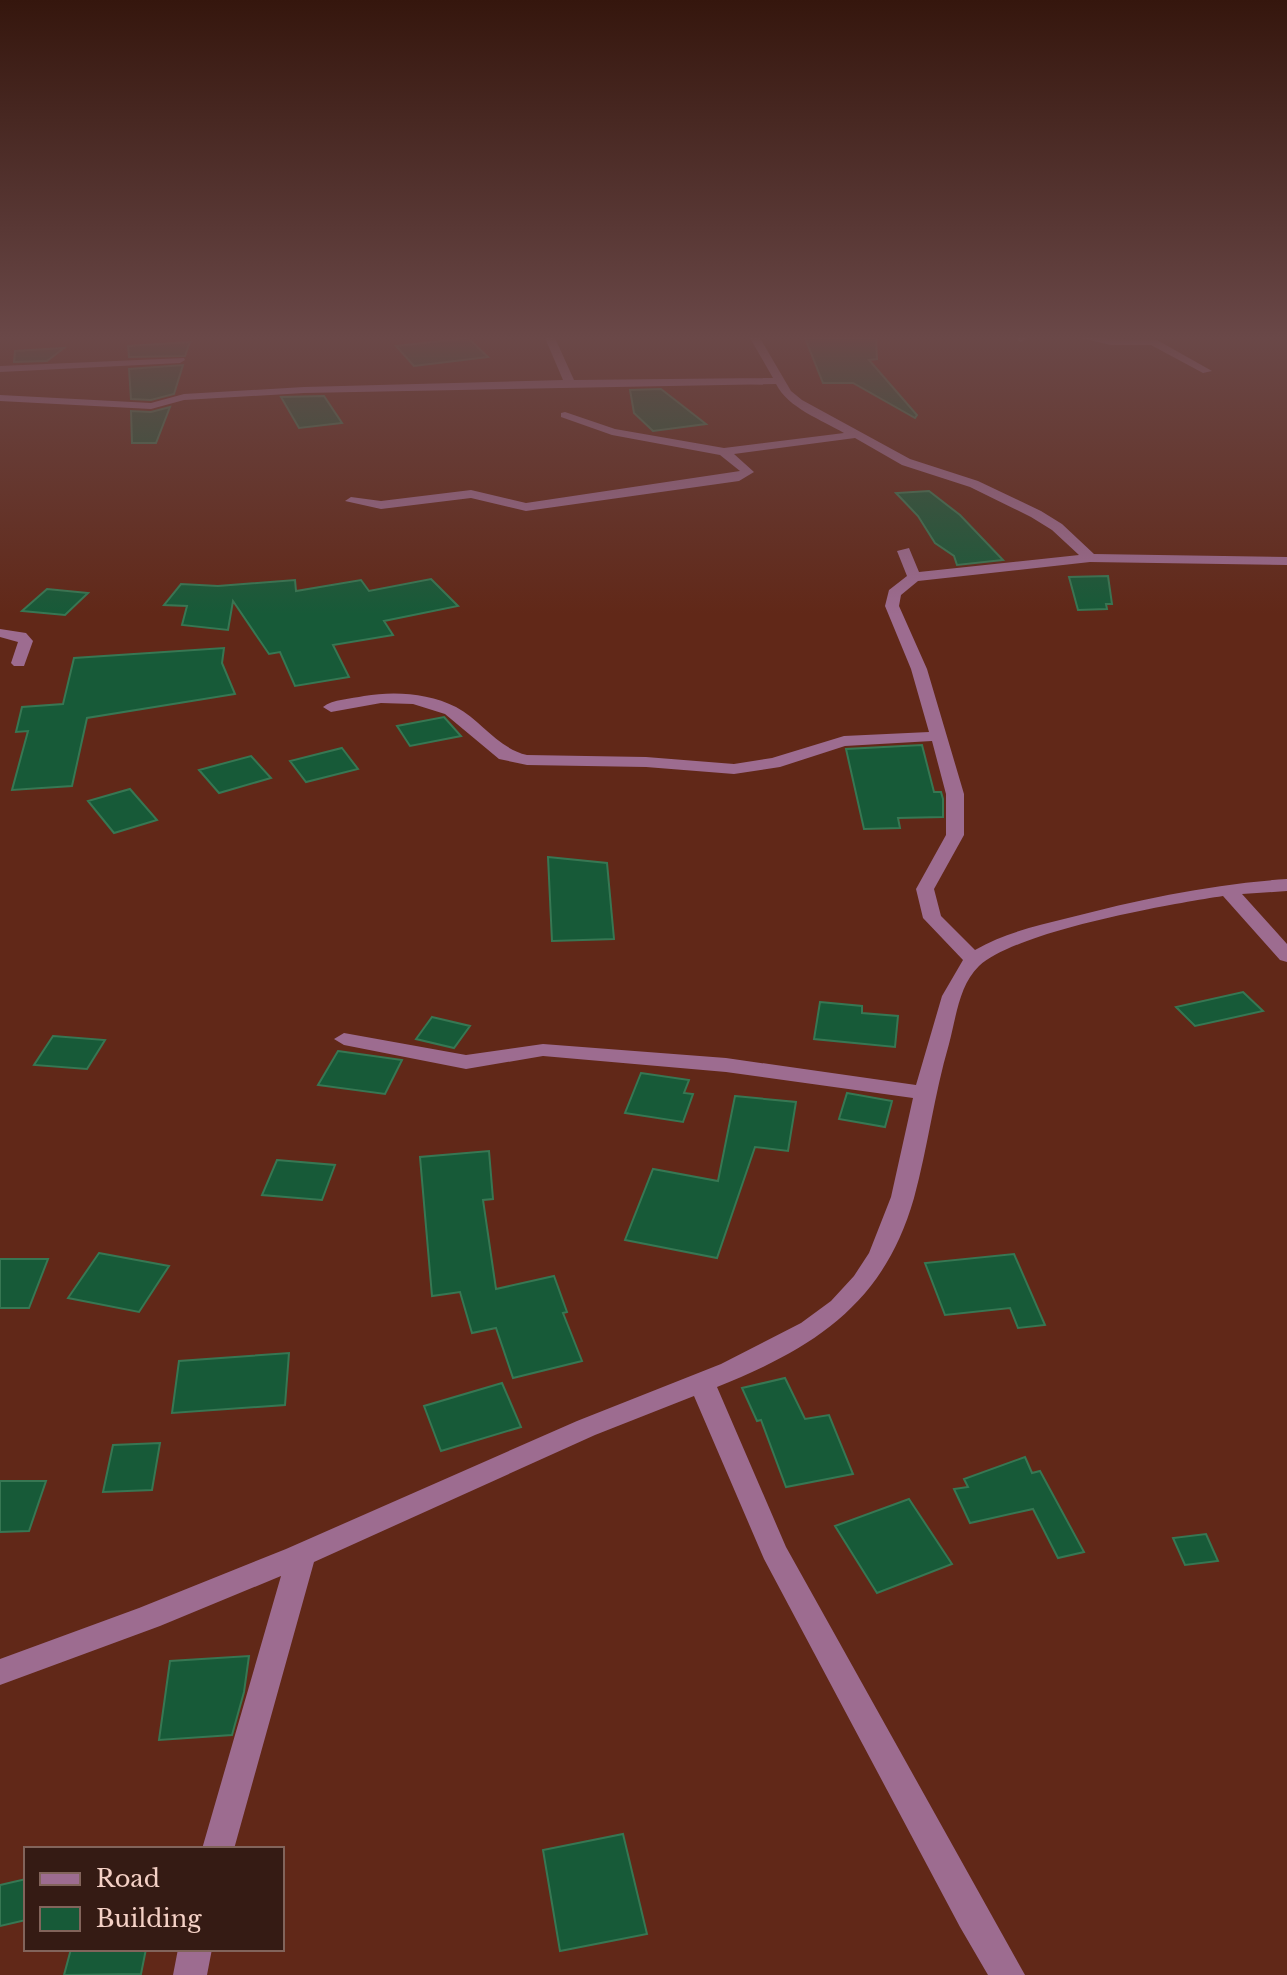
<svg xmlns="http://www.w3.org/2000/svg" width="1287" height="1975" font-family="'Libre Baskerville',serif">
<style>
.building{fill:#175a38;stroke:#377753;stroke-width:2}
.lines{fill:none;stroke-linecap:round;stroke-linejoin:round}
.minor{fill:#9d6c90;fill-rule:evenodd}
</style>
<rect width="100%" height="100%" fill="#612818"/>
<path class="building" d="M468 338 488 357 414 366 396 346Z
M805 338H876L877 359 869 360 917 415 915 418 853 383H823Z
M190 342 185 356 129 357 128 346Z
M64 348 47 361 14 362 15 351Z
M183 365 174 394 151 400 131 399 129 369Z
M661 389 706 424 653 431 634 413 630 390Z
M324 396 342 423 299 428 281 397Z
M170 407 156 443H132L131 411 151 412Z
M929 491 960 515 1003 560 957 565 954 556 935 543 918 516 896 493Z
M1108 576 1112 604H1106L1107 609 1078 610 1069 577Z
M431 579 458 606 384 621 393 635 333 645 349 677 295 686 280 652 269 654 233 601 228 630 182 625 187 606 164 605 181 584 218 586 295 580 296 591 361 580 369 591Z
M47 589 88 593 65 615 22 611Z
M224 648 222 663 235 694 87 718 72 786 12 790 28 731 16 732 22 707 63 704 74 658Z
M444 717 461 736 410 746 397 726Z
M922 745 934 792H941L943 799V817L898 818 900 828 864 829 846 749Z
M342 748 358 769 306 782 290 761Z
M251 756 271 778 219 793 199 770Z
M130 789 157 820 114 833 88 801Z
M548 857 607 863 614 939 552 941Z
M1243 992 1263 1011 1195 1026 1176 1007Z
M820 1002 862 1006V1013L898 1016 895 1047 814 1039Z
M432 1017 470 1026 454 1048 416 1039Z
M53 1036 105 1040 87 1069 34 1065Z
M338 1051 402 1060 385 1094 318 1085Z
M641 1073 689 1080 684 1093 693 1094 683 1122 625 1113Z
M847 1093 892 1101 885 1127 839 1119Z
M735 1096 796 1102 788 1151 755 1147 717 1258 625 1240 653 1169 718 1181Z
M489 1151 493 1199 483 1200 496 1289 554 1276 567 1312 563 1313 582 1361 513 1378 496 1328 472 1333 460 1292 432 1296 420 1157Z
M277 1160 335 1165 322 1200 262 1195Z
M99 1253 169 1266 139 1312 68 1298Z
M1014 1254 1045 1325 1018 1328 1010 1308 945 1315 925 1263Z
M0 1259H48L29 1308H0Z
M289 1353 285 1405 172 1413 179 1361Z
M785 1378 805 1419 829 1415 853 1474 786 1487 761 1420 757 1421 742 1388Z
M502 1383 521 1427 441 1451 424 1406Z
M160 1443 152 1490 103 1492 113 1445Z
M1025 1457 1032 1473 1040 1471 1084 1552 1058 1558 1033 1509 970 1523 954 1489 968 1487 964 1479Z
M0 1481H46L29 1531 0 1532Z
M909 1499 952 1564 877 1593 835 1526Z
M1206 1534 1218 1561 1185 1565 1173 1538Z
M249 1656 244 1692 232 1735 159 1740 170 1661Z
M623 1834 647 1934 560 1951 543 1850Z
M26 1879V1920L0 1926V1885Z
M71 1949H146L141 1974 64 1975Z"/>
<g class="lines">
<path class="minor" d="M545 338H555L574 380 773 378 750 338H760L791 391 802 400 910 459 978 481 1041 511 1062 524 1094 554 1287 557V565L1090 562 918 581 901 595 899 606 927 669 964 794V835L934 889 941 916 975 950C1004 933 1036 926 1068 918 1140 899 1212 884 1287 879V891L1242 894 1287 944V962L1280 960 1223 896C1170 904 1017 931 979 966 959 985 956 1018 949 1044 934 1095 928 1147 914 1198 884 1304 814 1348 717 1387L786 1547 1025 1975H988L960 1927 764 1559 694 1396 595 1435 314 1562 234 1849H202L281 1576 160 1626 0 1685V1659L139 1608 286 1549 577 1421 721 1364 801 1323 831 1301 854 1276 869 1253 891 1197 913 1098 726 1072 543 1056 466 1069 344 1045 334 1039 344 1033 466 1055 543 1044 726 1058 916 1085 942 996 963 960 923 918 916 889 946 835V794L932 741 845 746 780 767 734 774 646 767 527 765 499 759 445 714 413 704 381 703 331 712 323 707C333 699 351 699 364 696 394 691 428 693 456 707 482 721 497 748 527 755L646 757 734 764 772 758 844 736 929 732 911 669 885 606 889 590 907 576 897 551 909 548 919 572 1079 555 1052 530 1031 517 970 487 902 465 855 438 734 454 754 472 739 481 526 511 471 498 381 509 345 501 351 497 381 501 471 490 526 503 740 471 720 455 612 435 561 417V413L565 412 615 429 724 448 844 433C822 420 788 408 776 384L304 393 184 400 151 409 0 401V395L151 403 184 394 304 387 563 380Z
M1014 338H1025L1026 339 1021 342Z
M1081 338 1157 340 1212 371 1203 373 1151 345H1111Z
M184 358 185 360 180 363 0 372V366Z
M0 629 26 633 33 641 24 666H14L11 663 18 642 0 637Z
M178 1949H212L207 1975H173Z"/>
</g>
<linearGradient id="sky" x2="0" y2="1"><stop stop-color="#35160d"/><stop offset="0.55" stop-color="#6a4848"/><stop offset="1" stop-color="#6a4848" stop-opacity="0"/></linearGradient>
<rect width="1287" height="614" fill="url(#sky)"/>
<rect x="24" y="1847" width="260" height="104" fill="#351b14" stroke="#82645b" stroke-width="2"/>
<rect x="40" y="1873" width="40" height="12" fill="#9d6c90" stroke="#82645b" stroke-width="2"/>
<text x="96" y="1887" font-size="24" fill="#f5d1c6">Road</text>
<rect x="40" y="1907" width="40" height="24" fill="#175a38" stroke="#82645b" stroke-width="2"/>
<text x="96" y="1927" font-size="24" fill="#f5d1c6">Building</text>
</svg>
